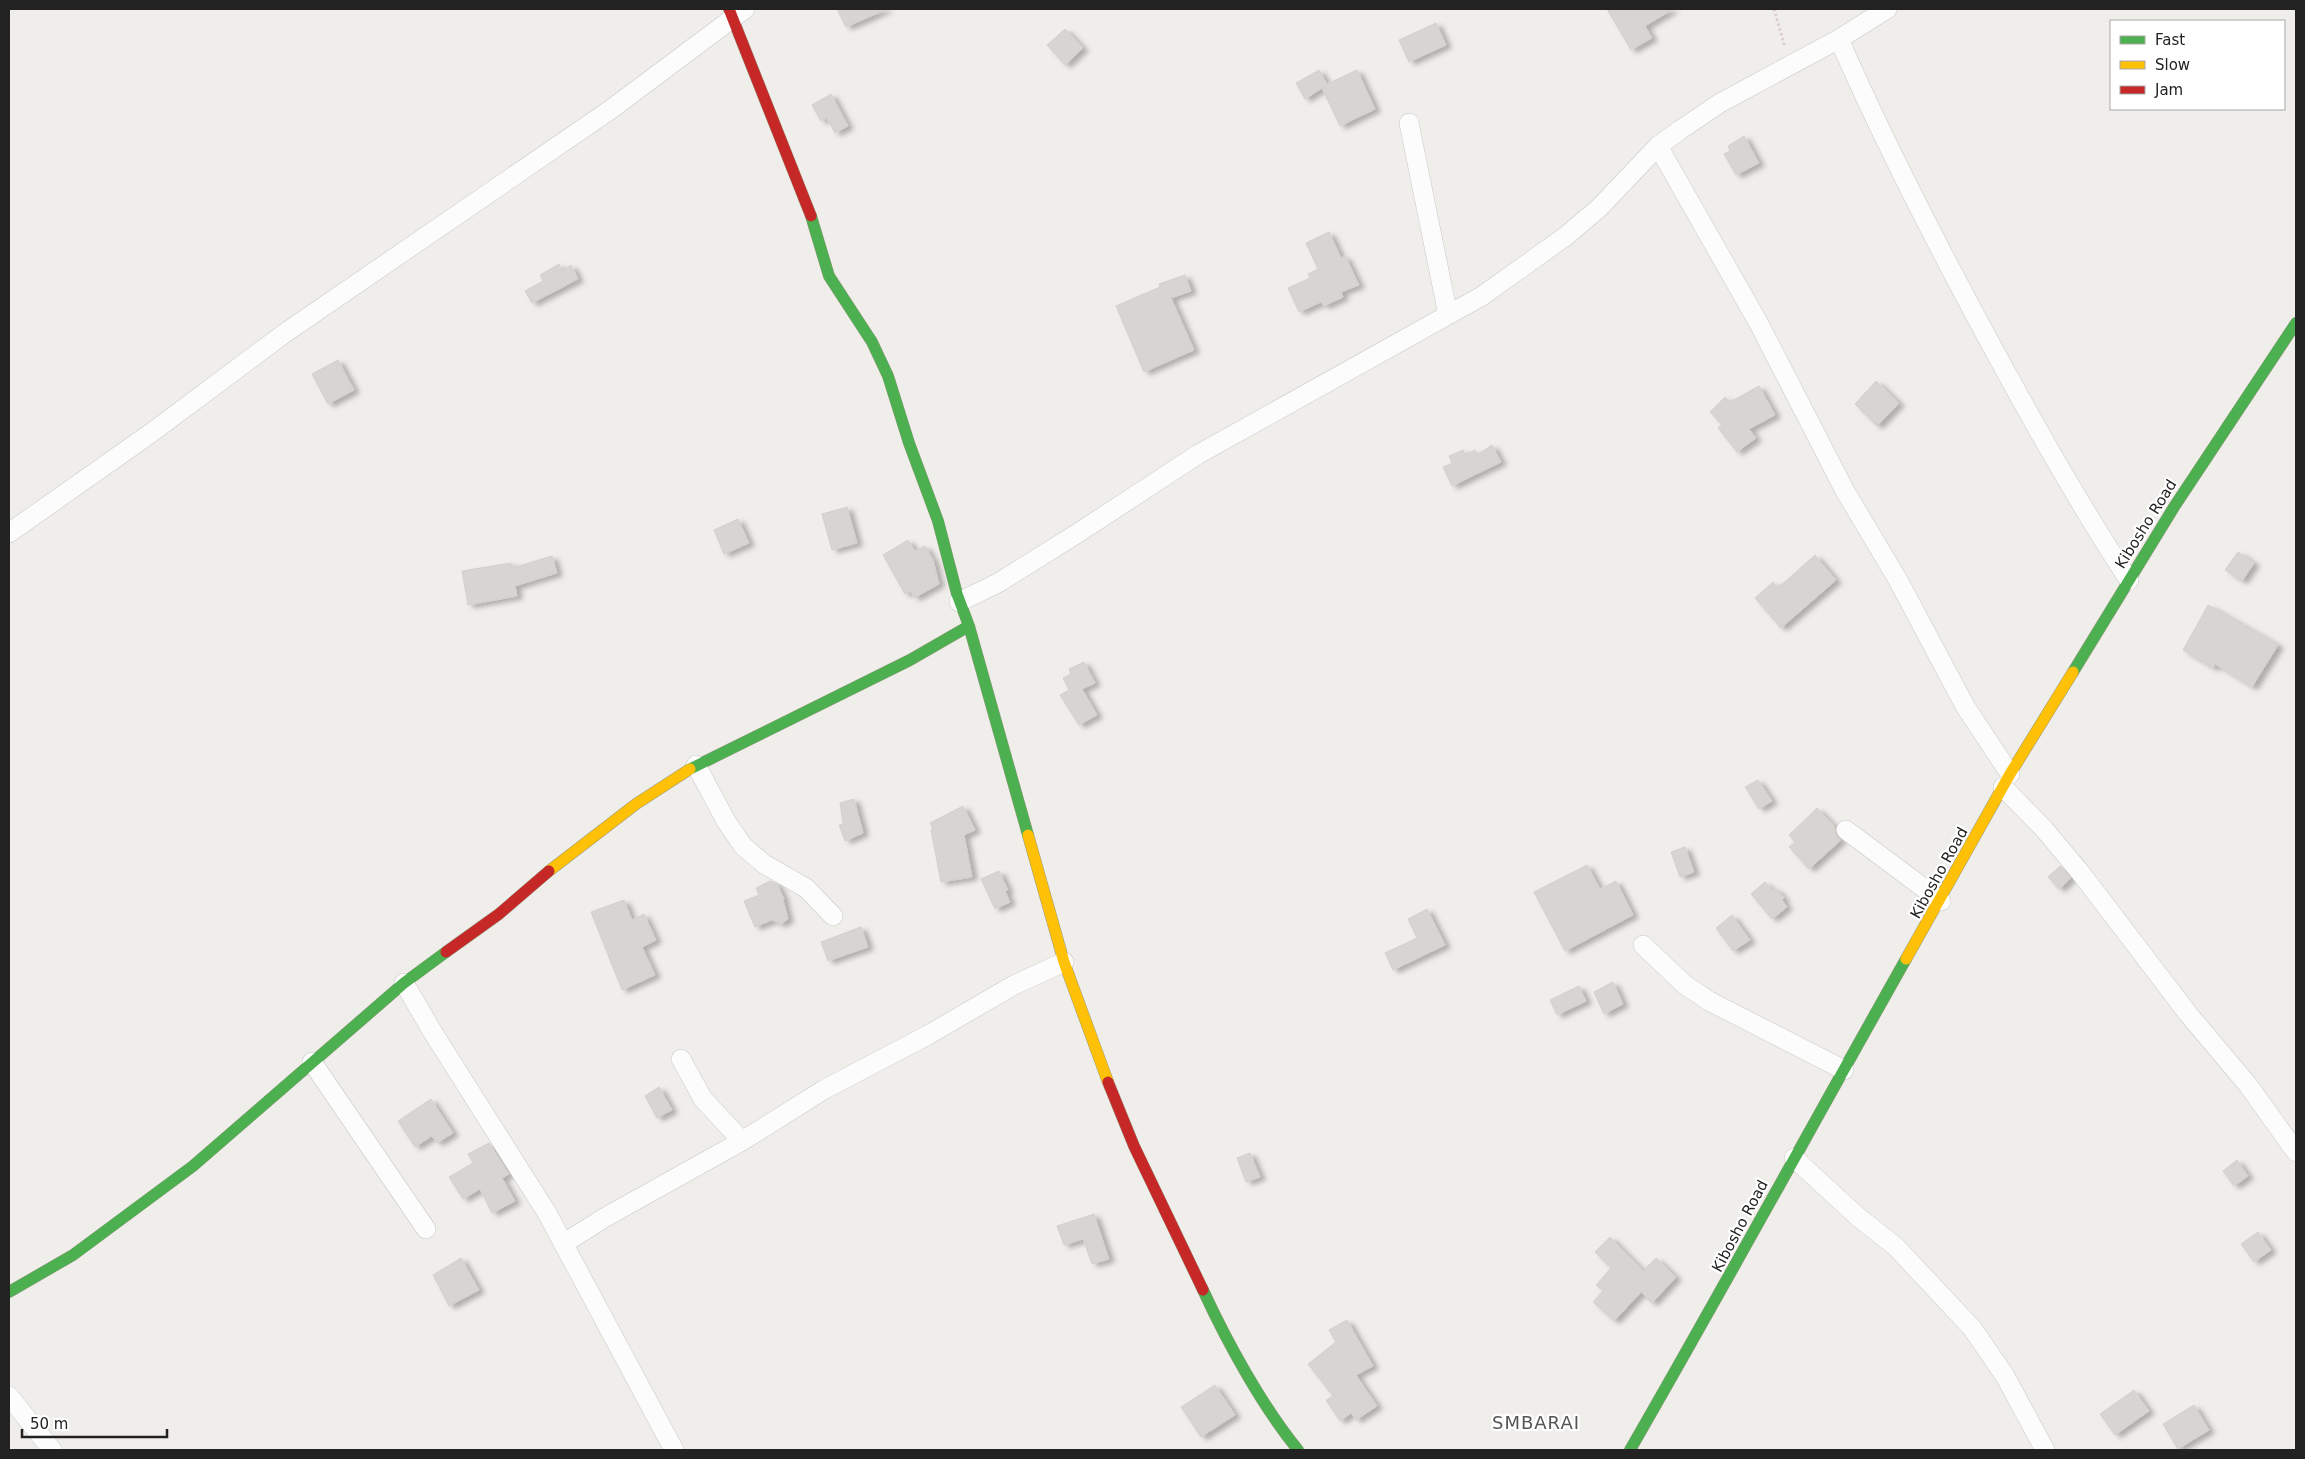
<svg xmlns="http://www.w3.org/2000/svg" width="2305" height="1459" font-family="'DejaVu Sans',sans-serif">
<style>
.building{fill:#d7d4d2;stroke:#d3d0cc;filter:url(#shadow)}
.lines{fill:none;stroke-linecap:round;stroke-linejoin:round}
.street-casing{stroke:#c9c8c7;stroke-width:20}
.fast-casing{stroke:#999a82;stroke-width:12}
.slow-casing{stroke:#999a82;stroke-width:12}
.jam-casing{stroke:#999a82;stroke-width:12}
.path{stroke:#dccecd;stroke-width:3;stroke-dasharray:2.5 2.5;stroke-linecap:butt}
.street{stroke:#fdfcfc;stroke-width:19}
.fast{stroke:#4caf50;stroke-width:11}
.slow{stroke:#ffc107;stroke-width:11}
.jam{stroke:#c62828;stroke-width:11}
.labels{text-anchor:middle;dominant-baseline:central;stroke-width:4.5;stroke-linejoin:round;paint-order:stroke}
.street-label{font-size:15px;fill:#222;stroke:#fff}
.quarter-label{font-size:18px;letter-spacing:1px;fill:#555;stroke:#fff}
</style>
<defs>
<filter id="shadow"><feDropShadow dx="5.5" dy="3" stdDeviation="2.5" flood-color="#0004"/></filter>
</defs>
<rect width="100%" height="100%" fill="#f0eeeb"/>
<path class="building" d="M837 9H887L846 27Z
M1607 9H1673L1645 26 1652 38 1631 50Z
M1436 23 1446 45 1409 62 1399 40Z
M1065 29 1083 48 1065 65 1047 45Z
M1319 70 1327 84 1357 70 1375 109 1340 126 1322 88 1305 99 1296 83Z
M831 94 848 126 835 133 827 118 821 121 812 105Z
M1744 136 1759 163 1736 175 1724 154 1730 151 1728 146Z
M1329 232 1341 258 1345 256 1359 285 1341 292 1343 297 1324 306 1321 302 1299 312 1288 288 1310 278 1308 274 1318 269 1306 243Z
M559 264 562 271 571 265 578 279 532 303 525 291 543 281 540 275Z
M1185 275 1191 291 1171 298 1194 350 1144 372 1116 306 1160 287 1159 284Z
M338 360 354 390 328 404 312 374Z
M1876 381 1899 403 1877 426 1855 404Z
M1759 386 1775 415 1749 429 1756 438 1737 452 1718 428 1722 425 1710 412 1725 397 1730 402Z
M1492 445 1501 462 1452 486 1443 467 1452 463 1449 456 1463 450 1465 455 1475 450 1477 455Z
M847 507 857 543 832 550 822 514Z
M738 519 749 543 724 554 714 530Z
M908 540 915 551 925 546 933 560 939 584 914 598 911 591 905 594 883 555Z
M2238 552 2254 563 2242 581 2225 570Z
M1815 555 1836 580 1781 628 1755 598 1773 582 1778 588Z
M552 556 557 573 515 586 517 596 468 605 462 571 511 563 512 568Z
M2208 605 2278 645 2252 687 2215 664 2213 668 2183 650Z
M1084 662 1095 683 1082 689 1097 715 1079 725 1060 695 1069 690 1063 678 1071 674 1069 669Z
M1758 780 1772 801 1759 809 1745 787Z
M854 799 863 833 845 841 839 825 843 824 840 803Z
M963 806 975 830 964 835 972 877 941 882 931 830 933 829 930 823Z
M1817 808 1834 826 1836 835 1841 840 1809 869 1789 847 1795 842 1789 835Z
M1685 847 1694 872 1680 877 1671 852Z
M1587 865 1600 889 1616 881 1633 915 1565 951 1534 892Z
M2060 866 2071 878 2059 889 2048 877Z
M999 871 1008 890 1005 891 1010 902 995 909 981 879Z
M770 881 777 884 784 899 783 900 788 919 781 924 772 920 755 927 744 901 759 895 756 888Z
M1765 882 1772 890 1776 889 1784 898 1782 900 1787 907 1772 919 1751 894Z
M624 900 632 920 644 914 656 940 642 947 655 975 622 990 591 912Z
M1427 909 1445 945 1393 970 1385 953 1417 938 1408 919Z
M1732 915 1750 940 1733 951 1716 928Z
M861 927 868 947 828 961 821 942Z
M1613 982 1623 1004 1604 1014 1594 992Z
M1579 986 1586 1001 1557 1015 1550 1000Z
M659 1087 672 1110 657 1118 645 1096Z
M431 1099 453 1133 437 1143 432 1136 415 1147 398 1121Z
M489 1143 509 1174 502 1178 515 1201 492 1213 480 1189 463 1199 449 1177 473 1163 468 1154Z
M1250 1153 1260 1177 1246 1182 1237 1158Z
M2237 1160 2248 1176 2234 1186 2223 1171Z
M1094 1214 1109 1259 1092 1264 1083 1239 1064 1245 1057 1226Z
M2258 1232 2271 1250 2254 1262 2241 1244Z
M1610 1237 1643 1271 1656 1258 1676 1277 1652 1303 1641 1292 1614 1321 1593 1302 1603 1291 1596 1285 1611 1268 1595 1252Z
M461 1258 479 1290 449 1306 433 1275Z
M1347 1320 1373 1366 1356 1375 1377 1406 1356 1420 1351 1413 1340 1421 1326 1400 1333 1396 1308 1364 1336 1342 1329 1330Z
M1215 1385 1235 1415 1201 1437 1181 1407Z
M2134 1390 2149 1411 2115 1435 2100 1414Z
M2194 1405 2209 1430 2178 1449 2163 1424Z"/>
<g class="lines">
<g class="street-casing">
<path id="street" d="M1839 39C1882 138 1931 233 1982 328 2028 413 2075 498 2129 580
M1409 123 1448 315
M1658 146 1758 322 1845 491 1898 580 1965 706 2010 774
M9 533 151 433 285 333 610 110 745 9
M959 602 998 583 1078 533 1197 455 1482 296 1566 236 1599 208 1658 146 1680 130 1720 103 1839 39 1887 9
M696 765 726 821 743 846 764 864 806 888 833 916
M2003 787 2044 829 2080 872 2189 1015 2248 1085 2296 1152
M1846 830 1941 901
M1643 945 1685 985 1709 1001 1844 1070
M404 983 432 1031 547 1213 674 1450
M681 1059 703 1099 742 1141
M312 1062 426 1229
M1794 1158 1857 1216 1896 1247 1972 1328 2005 1376 2045 1450
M563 1244 604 1218 742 1141 825 1089 928 1035 1014 985 1064 962
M9 1396 52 1450"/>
</g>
<g class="fast-casing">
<path id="fast" d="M811 216 829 276 872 342 888 376 909 443 938 521 957 594 969 626 1028 835
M2073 672 2174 507 2296 323
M690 769 910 660 969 626
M1203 1290C1227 1342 1262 1406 1298 1450
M9 1292 73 1255 193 1166 404 983 446 952
M1630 1450C1724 1287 1814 1122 1906 959"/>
</g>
<g class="slow-casing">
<path id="slow" d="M1028 835 1064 962 1108 1082
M549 871 636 804 690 769
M1906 959 2010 774 2073 672"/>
</g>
<g class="jam-casing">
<path id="jam" d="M729 9 811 216
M446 952 499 914 549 871
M1108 1082 1134 1146 1203 1290"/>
</g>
<path class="path" d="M1774 9 1785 47"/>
<use href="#street" class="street"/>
<use href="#fast" class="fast"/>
<use href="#slow" class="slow"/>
<use href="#jam" class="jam"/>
</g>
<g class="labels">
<g class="street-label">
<text transform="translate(2146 524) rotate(-58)">Kibosho Road</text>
<text transform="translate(1939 873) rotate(-61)">Kibosho Road</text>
<text transform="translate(1740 1226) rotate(-62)">Kibosho Road</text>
</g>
<g class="quarter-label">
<text x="1536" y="1422">SMBARAI</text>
</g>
</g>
<rect width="2305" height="1459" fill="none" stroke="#222222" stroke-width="20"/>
<rect x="2110" y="20" width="175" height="90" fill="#ffffff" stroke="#a7a7a7"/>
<rect x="2120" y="36" width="25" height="8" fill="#4caf50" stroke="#a7a7a7"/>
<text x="2155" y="45" font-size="15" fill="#222222">Fast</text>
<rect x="2120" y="61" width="25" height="8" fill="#ffc107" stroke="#a7a7a7"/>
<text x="2155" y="70" font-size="15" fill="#222222">Slow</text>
<rect x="2120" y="86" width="25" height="8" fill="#c62828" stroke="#a7a7a7"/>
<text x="2155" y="95" font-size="15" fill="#222222">Jam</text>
<path d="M22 1429v8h145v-8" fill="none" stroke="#222222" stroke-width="2.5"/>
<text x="30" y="1429" font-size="15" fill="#222222" stroke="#ffffff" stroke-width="4" paint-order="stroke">50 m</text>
</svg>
